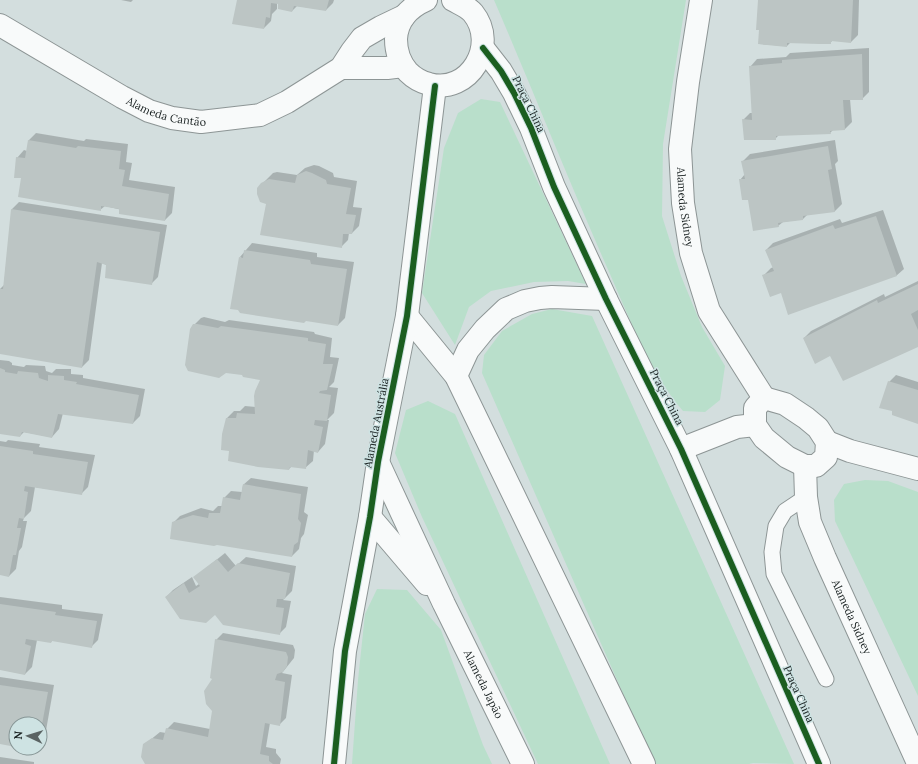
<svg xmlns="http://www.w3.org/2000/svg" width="918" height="764" font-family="Lora,serif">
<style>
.green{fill:#b9dfcb}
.shadow{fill:#0003}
.building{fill:#bcc5c4}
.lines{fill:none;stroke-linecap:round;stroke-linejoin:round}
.lane-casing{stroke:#8d9595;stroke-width:17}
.street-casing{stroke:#8d9595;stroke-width:24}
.lane{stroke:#f8fafa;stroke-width:15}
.street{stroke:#f8fafa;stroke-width:22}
.cycleway-casing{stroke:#cee3e3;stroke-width:8}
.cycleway{stroke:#1b5e20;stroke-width:6}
.labels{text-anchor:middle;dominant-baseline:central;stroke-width:3;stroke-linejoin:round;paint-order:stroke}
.street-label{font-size:11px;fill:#192121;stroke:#cee3e3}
</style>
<rect width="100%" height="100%" fill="#d3dede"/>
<path class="green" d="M494 0H686L663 144 662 216 681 276 702 327 725 366 720 400 705 412 683 411C648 370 628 314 606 265 567 177 532 88 494 0Z
M481 99 500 102 586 284 568 281 534 282 491 291 469 307 455 345 422 293 444 148 458 113Z
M552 309 592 316 794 764 753 763 749 764H654L482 373 484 355 502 331 532 314Z
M428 401 455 414 610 764H538L422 517 395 453 406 410Z
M865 480 888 481 918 492V696L835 521 834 500 844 484Z
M377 589 407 590 441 630 483 745 492 764H352L358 680 365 614Z"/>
<path class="shadow" d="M121 0H133L131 2Z
M238 0H334L333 3 326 10 297 6 292 11 277 2V9L272 14 271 21 264 28Z
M759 0H859L858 35 851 42 833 40 830 43 791 42 787 46 759 44Z
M869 48V92L862 99H850L852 122 845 129 833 130 830 133 779 135 775 139 743 120 750 113H753L750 67 757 59 786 57 790 53Z
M36 133 84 141 86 139 128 144 126 162 132 163 129 180 175 187 172 213 165 220 105 206 100 210 22 177 17 158 24 150 27 151 29 140Z
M835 140 838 161 835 164 842 204 835 211 808 214 803 219 783 222 778 226 749 198 740 180 745 174 743 161 750 154Z
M314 165 319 166 333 173 334 177 357 181 353 207 362 208 359 226 352 233H349L348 240 341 247 268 204 258 188 273 173 277 172 297 175 305 168Z
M19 202 167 225 158 277 151 284 102 263 89 360 82 367 0 353V289L4 285 12 209Z
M883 210 904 269 896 276 781 292 764 275 771 268 774 267 766 250 773 243 840 219 842 223Z
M252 243 317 253V257L354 262 345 318 338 325 240 257Z
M918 281V346L831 355 804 338 811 331 884 294 885 297Z
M204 317 225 322 229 320 314 332 315 334 332 338 330 357 339 358 334 382 329 387 338 388 334 413 327 420H329L325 444 318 452 314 450 313 461 305 468 292 466 289 469 230 450 227 418 234 411H240L245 406 256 407 262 380 194 325 201 318Z
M0 360 9 361 12 363V365L24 367 26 365 45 366 46 371 52 373 56 369H71V374L83 375V378L145 389 140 416 133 423 63 413 59 429 52 437 24 432 20 436 0 433Z
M896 375 918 382V423L889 382Z
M8 440 40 444 39 447 95 455 88 487 81 494 35 487 31 511 24 518 23 521H27L22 547 19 551 16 569 9 576 0 574V441L6 442Z
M251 478 308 487 304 512 308 515 304 534 301 538 299 549 292 556 173 523 180 516 201 508 213 511 218 506H222L224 498 231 491 242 492 243 485Z
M225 553 236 566 246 557 296 566 292 591 283 600 291 601 286 627 279 634 166 597 173 590 192 577 196 586 199 584 195 577Z
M0 597 62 605V609L103 614 98 640 91 647 53 640 51 642 37 640 32 667 25 674 0 669Z
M223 633 293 645 295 650 294 658 282 673 292 675 286 718 279 725 270 723 266 747 276 749V753L281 759 280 764H147L144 745 160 732 166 733 167 729 174 722 210 729 213 711 216 640Z
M0 677 54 685 44 742 40 746V724H16V746L0 743Z
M0 757 34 762V764H0Z"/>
<path class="building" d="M237 0H329L326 11 294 6 292 12 278 9V4L271 3 270 18 266 17 264 29 232 24Z
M758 0H853L851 43 831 41V44H819L787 43V47L758 44 759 30H756Z
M862 54 863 100H843L845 130 830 131 831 134 776 136V140H744L742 119 752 120 749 66 782 63V60Z
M28 140 76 148 78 146 121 151 119 169 125 170 122 186 169 194 165 221 119 214V209L101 206V211L18 197 21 178H14L16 157 25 158Z
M828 146 832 169 828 170 835 212 803 216V220L778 223 779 227 753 231 748 200H742L739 179H745L741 161Z
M306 171 312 173 326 180 327 184 351 188 346 214 356 215 352 234H343L342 248 260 235 266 204 260 202 257 194V188L261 183 269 179 295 183 297 175Z
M11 209 160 232 152 285 105 278 106 265 97 262 82 368 0 354V289H3Z
M876 216 897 276 788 315 781 293 770 297 762 275 774 271 765 250 833 225 835 229Z
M244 250 310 260 311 264 347 269 338 326 306 321 304 323 240 313 238 310 230 309 239 257 243 258Z
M918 284V310L911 314 918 330V347L843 381 830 356 815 364 803 338 877 300 878 303Z
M193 324H197L218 328 221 326 308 338V341L326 344 323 364H333L327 390 320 391 319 393 331 395 327 421 315 420 314 425 323 427 318 453 308 450 306 469 290 467 289 470 258 467 228 461 229 451 221 450 222 434 226 418H236L237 413 255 414 254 396 255 391 260 380 243 377 242 375 226 373 219 378 188 371 185 365 190 329Z
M0 368 5 370V372L17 374 18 371 38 373 39 378 48 381V375L64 376V380L77 382 76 384 139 395 133 424 58 414 52 438 22 432 20 437 0 434Z
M888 381 918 390V424L892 415V411L879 408Z
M0 446 33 451V454L88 462 82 495 25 486 24 491 28 492 24 519 19 518 17 528H21L16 555H13L9 577 0 575Z
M243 484 301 494 298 519 301 523 298 542 294 545 292 557 217 545 214 546 170 539 172 522 193 515 208 518 209 513H220L223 497 240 500Z
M217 559 228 572 238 563 290 573 285 599H277L276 607 284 608 280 635 223 625 215 615 206 623 180 619 165 597 184 583 189 593 200 586 193 577Z
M0 604 56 612 55 615 97 621 92 648 52 641 51 643 26 639 25 644 31 646 25 675 0 670Z
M215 639 286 652 288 657 287 666 283 672 277 674 275 680 285 682 280 726 265 723 260 754 269 756V761L273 764H145L141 757 143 744 152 738 163 740 166 728 208 737 212 711 206 704 204 691 212 679 210 678Z
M0 685 48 692 41 730 40 724H16V747L0 744Z"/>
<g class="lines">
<g class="lane-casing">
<path id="lane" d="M806 497 785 511 776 526 772 552 774 574 826 679"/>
</g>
<g class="street-casing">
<g id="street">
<path d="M426 0C410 7 397 20 396 39 396 52 399 62 408 72 414 78 421 82 429 84 469 95 499 45 473 13 468 7 460 4 453 0"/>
<path id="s1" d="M701 0 688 82 680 149 683 203 691 253 709 311 764 398"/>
<path id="s2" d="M0 25 122 97 149 111 172 118 201 122 260 115 287 102 341 68 352 51 362 38 381 27 404 16"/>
<path d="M483 48 501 71 514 93 531 128 554 187 606 299 681 449 819 764"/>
<path d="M341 68H387L403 66"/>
<path d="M407 316 456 376 644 764"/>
<path d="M456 376 468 350 485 329 506 309 525 301 540 298 552 297 606 299"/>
<path d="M764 398 785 404 806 418 818 428 827 442 826 457 816 466H805L787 457 764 438 755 425V408Z"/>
<path d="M827 442 850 451 918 469"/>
<path d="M681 449 737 427 755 425"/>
<path id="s3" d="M378 462 444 604 523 764"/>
<path id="s4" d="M805 466 806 497 810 522 825 558 918 763"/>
<path d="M370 517 427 584"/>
<path d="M334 764 345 651 370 517 378 462 407 316 435 86"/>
</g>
</g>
<use href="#lane" class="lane"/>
<use href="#street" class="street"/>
<g class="cycleway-casing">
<path id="cycleway" d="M483 48 501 71 514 93 531 128 554 187 606 299 681 449 819 764
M334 764 345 651 370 517 378 462 407 316 435 86"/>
</g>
<use href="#cycleway" class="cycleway"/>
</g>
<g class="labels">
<g class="street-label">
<text transform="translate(529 104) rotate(64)">Praça China</text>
<text stroke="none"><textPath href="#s2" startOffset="189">Alameda Cantão</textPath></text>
<text stroke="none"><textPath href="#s1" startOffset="209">Alameda Sidney</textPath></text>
<text transform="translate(667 397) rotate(63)">Praça China</text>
<text transform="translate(376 423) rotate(-79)">Alameda Austrália</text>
<text stroke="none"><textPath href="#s4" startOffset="160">Alameda Sidney</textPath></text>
<text stroke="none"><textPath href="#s3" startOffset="246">Alameda Japão</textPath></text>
<text transform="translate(799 694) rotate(66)">Praça China</text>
</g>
</g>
<g transform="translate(28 736) rotate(274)"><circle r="19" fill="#cee3e3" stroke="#869595"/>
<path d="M0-3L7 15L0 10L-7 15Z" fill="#5a6363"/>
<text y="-6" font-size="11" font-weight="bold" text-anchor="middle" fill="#192121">N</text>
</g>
</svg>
